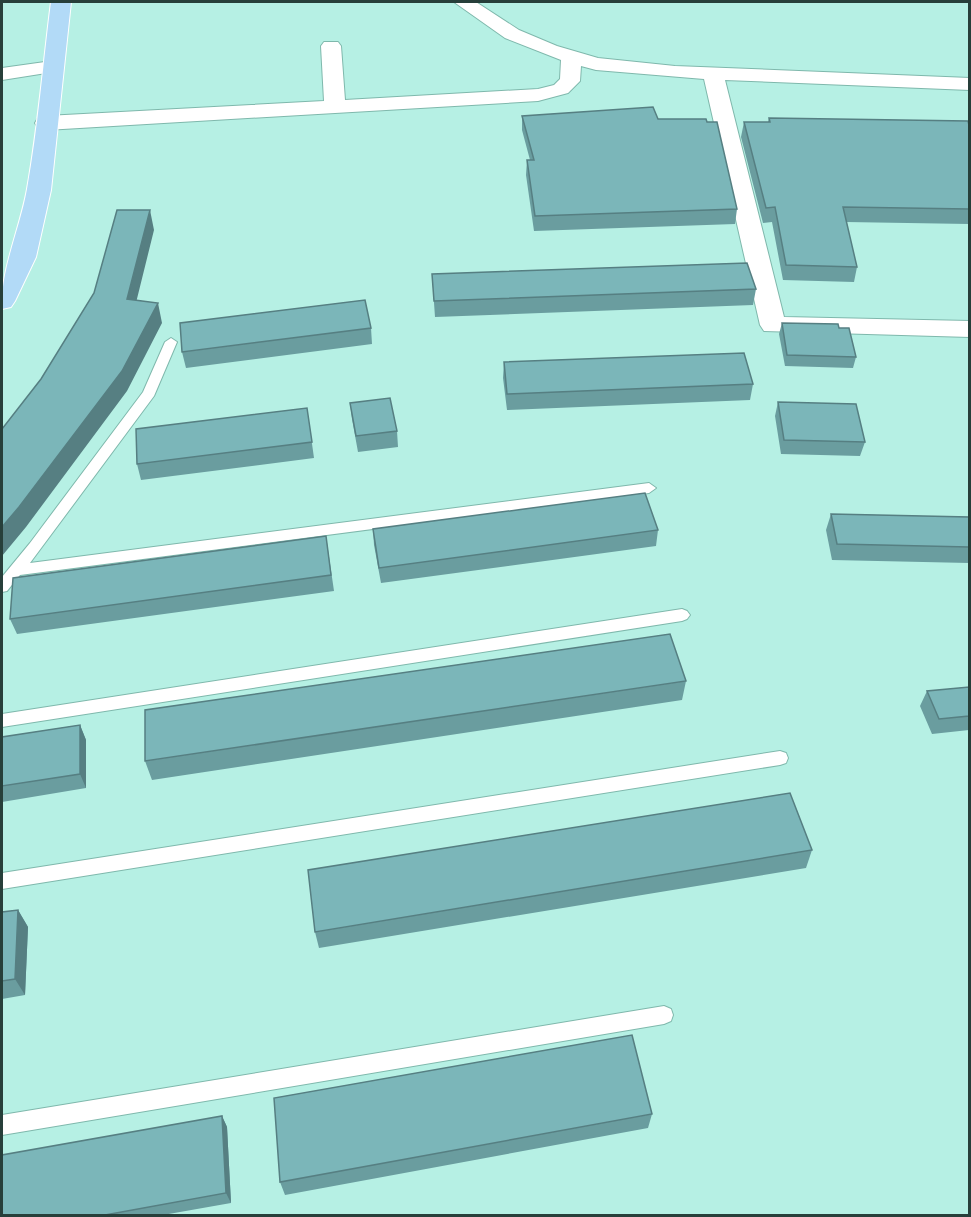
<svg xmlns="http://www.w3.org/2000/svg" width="971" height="1217" font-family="Ubuntu,sans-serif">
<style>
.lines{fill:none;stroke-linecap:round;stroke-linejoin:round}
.lane-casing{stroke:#7fb8ac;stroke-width:2}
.street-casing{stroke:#7fb8ac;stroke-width:2}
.primary-casing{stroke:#fff;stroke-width:2}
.lane{fill:#fff;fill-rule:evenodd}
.street{fill:#fff;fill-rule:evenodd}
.primary{fill:#b2daf7;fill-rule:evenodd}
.wall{fill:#6a9d9f}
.shaded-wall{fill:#567f82}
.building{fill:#7bb6b9;stroke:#567f82;stroke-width:1.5}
</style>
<rect width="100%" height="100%" fill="#b6f0e4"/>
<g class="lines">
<g class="lane-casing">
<path id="lane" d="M171 338 177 342 154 396 30 563 649 483 656 488 649 493 20 575 7 591 2 592V577L30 543 143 392 165 342Z
M682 609 687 611 690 615 687 619 682 621 2 727V714Z
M780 751 786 753 788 758 786 763 780 765 2 889V873Z
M664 1006 671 1009 673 1015 671 1021 664 1024 2 1135V1115Z"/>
</g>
<g class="street-casing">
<path id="street" d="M454 2H476L519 30 557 46 598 58 675 66 970 78V90L725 80 784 317 970 321V337L764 331 760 325 704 79 596 70 581 66 580 81 568 93 538 101 46 130 38 128 35 123 38 118 46 116 324 101 321 46 324 42H338L341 46 345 100 538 89 554 85 560 79 561 60 505 38Z
M52 61 59 63 62 67 59 71 2 80V68Z"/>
</g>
<g class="primary-casing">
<path id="primary" d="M51 2H71L51 190 36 257 15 301 11 307 2 309C0 271 20 229 27 189 38 128 43 64 51 2Z"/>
</g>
<use href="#lane" class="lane"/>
<use href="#street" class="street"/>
<use href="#primary" class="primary"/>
</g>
<path class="wall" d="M522 116 658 119 737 209 735 224 534 231 526 175 527 160H530L522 130Z
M769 118 969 125V224L846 222 857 267 854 282 783 280 772 222 763 223 741 137 744 122H768Z
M432 274 756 289 753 305 435 317Z
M782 323 839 328 856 357 853 368 785 366 779 334Z
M371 328 372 344 186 368 182 352Z
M504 362 753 384 750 400 507 410 503 378Z
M778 402 865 442 860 456 781 454 775 416Z
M350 403 397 431 398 447 358 452 352 419Z
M307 408 314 458 141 480 137 464Z
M831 514 969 517V563L832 560 826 530Z
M373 529 658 530 656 546 381 583 374 545Z
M326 536 334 591 17 634 10 619Z
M686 681 682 700 152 780 145 761Z
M969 687V730L932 734 920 706 927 691Z
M80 725 86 740V788L2 802V737Z
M812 850 806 868 319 948 315 932Z
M18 910 28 927 25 995 2 999V912Z
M652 1114 648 1128 285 1195 280 1182Z
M222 1116 227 1127 231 1203 163 1215H2Z"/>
<path class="shaded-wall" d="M150 210 154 230 132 319 127 299Z
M158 303 162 323 127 391 26 527 2 556V527Z
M80 725 86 740V788L80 774Z
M18 910 28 927 25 995 15 979Z
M222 1116 227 1127 231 1203 226 1193Z"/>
<path class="building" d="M653 107 658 119H706L707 122H717L737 209 535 216 527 160H534L522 116Z
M769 118 968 121 969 125V209L843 207 857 267 786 265 775 207 766 208 744 122H770Z
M117 210H150L127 299 158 303 122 371 19 507 2 527V429L41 379 94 293Z
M747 263 756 289 434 301 432 274Z
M365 300 371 328 182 352 180 323Z
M782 323 838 324 839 328H849L856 357 787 355Z
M744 353 753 384 507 394 504 362Z
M390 398 397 431 356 436 350 403Z
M778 402 856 404 865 442 784 440Z
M307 408 312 442 137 464 136 429Z
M645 493 658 530 379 568 373 529Z
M831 514 969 517V547L837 544Z
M326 536 331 575 10 619 13 578Z
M670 634 686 681 145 761V710Z
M969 687V716L939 719 927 691Z
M80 725V774L2 786V737Z
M790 793 812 850 315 932 308 870Z
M18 910 15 979 2 981V912Z
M632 1035 652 1114 280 1182 274 1098Z
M222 1116 226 1193 105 1215H2V1155Z"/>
<rect width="971" height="1217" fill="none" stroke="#273f3a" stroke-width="6"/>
</svg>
